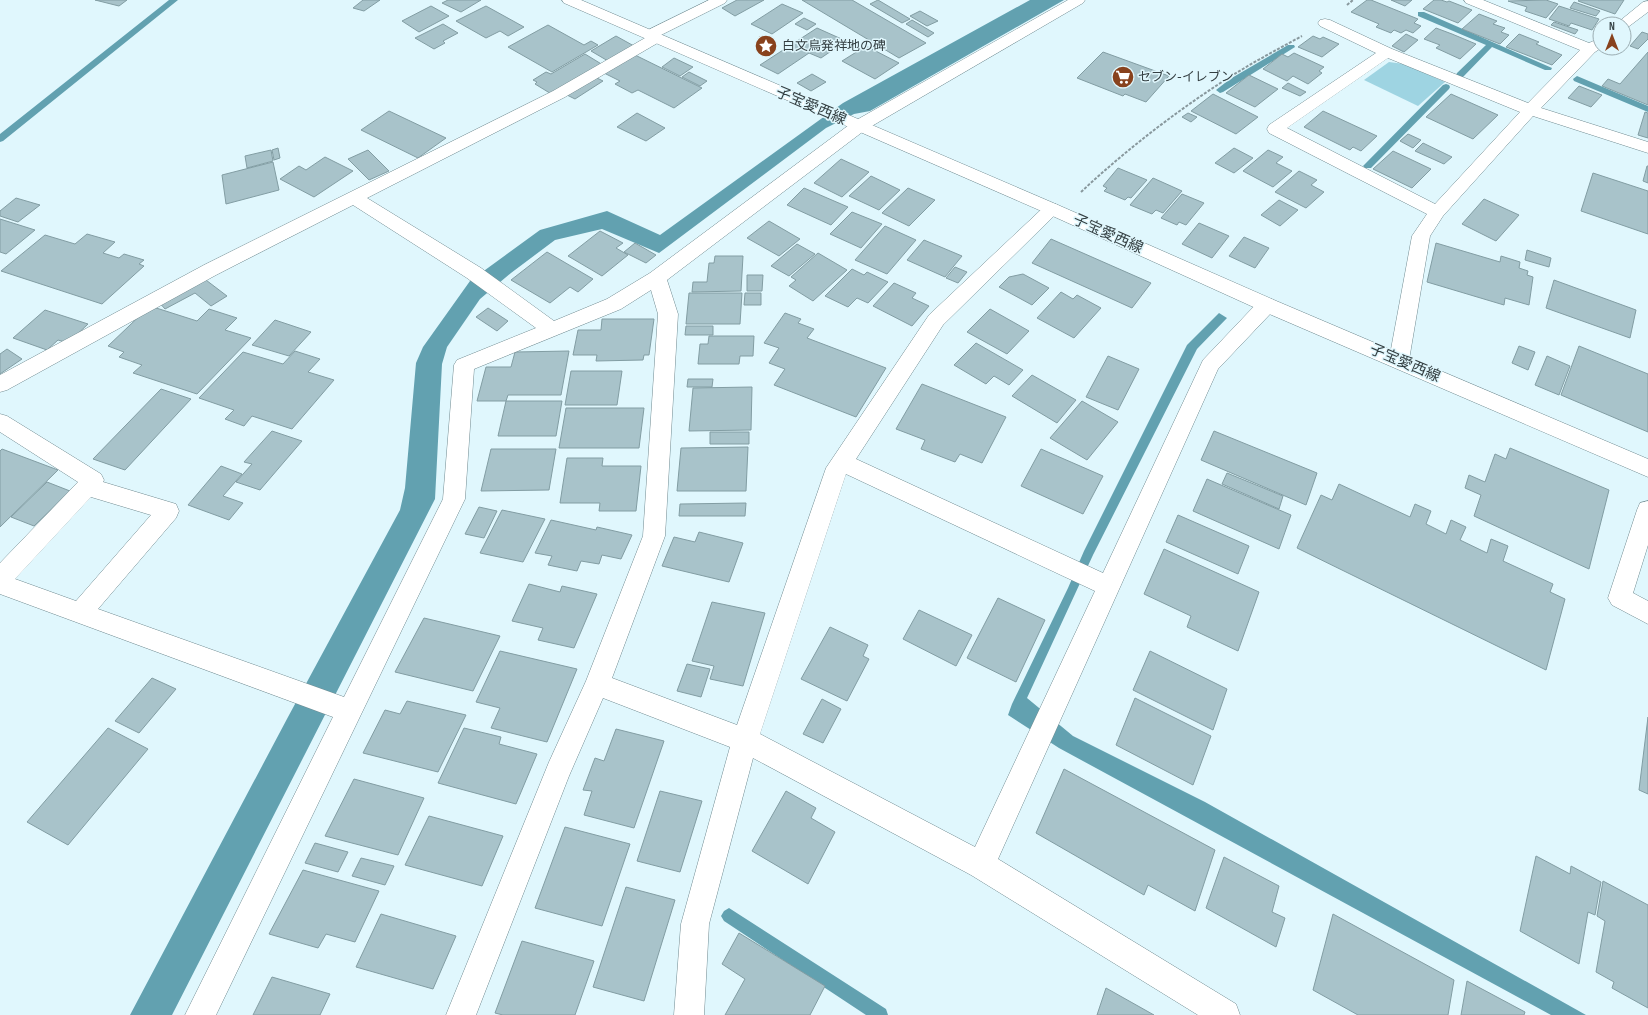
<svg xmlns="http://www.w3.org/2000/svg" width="1648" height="1015" font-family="'Sofia Sans Condensed','Noto Sans JP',sans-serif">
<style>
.green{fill:#9ed4e2}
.water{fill:#62a1b0}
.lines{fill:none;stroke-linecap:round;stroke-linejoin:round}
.stream{fill:#62a1b0;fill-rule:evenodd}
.building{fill:#a8c3ca;stroke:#829da3}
.minor-casing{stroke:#718b91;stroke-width:1}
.secondary-casing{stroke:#718b91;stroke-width:1}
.path{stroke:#88989d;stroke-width:2;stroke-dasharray:3 1.5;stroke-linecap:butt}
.minor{fill:#fff;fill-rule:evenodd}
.secondary{fill:#fff;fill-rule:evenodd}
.labels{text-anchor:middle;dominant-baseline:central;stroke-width:3;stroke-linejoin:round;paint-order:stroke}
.far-poi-label{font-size:13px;fill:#343f42;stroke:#e0f7fd;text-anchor:start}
.street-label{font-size:15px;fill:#343f42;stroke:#e0f7fd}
</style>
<rect width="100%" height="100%" fill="#e0f7fd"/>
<path class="green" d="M1389 62 1404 64 1445 82 1418 106 1364 80Z"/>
<path class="water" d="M1030 0H1064L870 111 854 114 826 128 659 253 602 229 555 240 511 273 480 299 447 347 442 364 435 499 172 1015H130L288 717 400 510 405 488 416 363 423 347 470 281 540 230 607 211 660 235 843 103Z
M1219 313 1227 318 1197 349 1093 555 1027 698 1073 736 1205 802 1586 1015H1551L1059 748 1008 715 1012 704 1068 588 1084 551 1187 345Z"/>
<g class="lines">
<path class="stream" d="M169 0H178L3 141 0 142V134Z
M1418 12H1424L1552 68 1551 70H1545L1492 47 1463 77H1457L1456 75 1457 73 1486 45 1418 16Z
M1288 45H1294L1295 47 1223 92 1220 93 1216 90 1230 79Z
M1577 76 1648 106V112L1574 81 1573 79Z
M1446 84 1449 85 1450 87 1449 89 1371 168H1365L1363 166 1365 164 1443 85Z
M729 908 886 1009 888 1015H866L724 921 721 916 724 911Z"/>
</g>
<path class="building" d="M95 0H127L119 6Z
M363 0H380L364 11 353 8Z
M448 0H481L461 12 442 3Z
M737 0H764L735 16 722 8Z
M802 0H852L926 43 899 58Z
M878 0 910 19 902 23 870 4Z
M1367 0H1371L1418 19 1414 23 1421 26 1413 33 1406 30 1401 33 1394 30 1391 33 1376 27 1379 24 1351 12Z
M1391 0H1412L1405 6Z
M1434 0H1441L1447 2 1449 1 1472 10 1458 23 1423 9Z
M1546 0 1558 4 1546 18 1525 11 1527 7 1508 1Z
M1579 0H1624L1615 14 1578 1Z
M1574 2 1600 11 1596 16 1570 8Z
M782 4 803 13 772 34 751 24Z
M431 6 449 16 419 32 402 21Z
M486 6 524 27 508 36 500 31 486 38 456 21Z
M1559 6 1599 19 1592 30 1571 23 1569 26 1549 19Z
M920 11 938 21 927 26 910 16Z
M1479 14 1497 21 1493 24 1505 28 1501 32 1509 35 1500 44 1462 29Z
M804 18 816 24 807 30 795 24Z
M912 20 934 33 928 37 906 24Z
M1554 22 1578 30 1575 34 1551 25Z
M443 24 458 33 443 41 445 43 434 49 415 38Z
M548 25 584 45 591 41 598 45 552 72 508 47Z
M817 28 846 41 821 58 809 53 778 74 760 65Z
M1436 28 1452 34 1476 44 1460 59 1436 48 1440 45 1424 39Z
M1642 32 1648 34V39L1638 49 1630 46Z
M1406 34 1418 40 1404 52 1392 46Z
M1519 34 1539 42 1536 44 1562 55 1552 65 1506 47Z
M616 36 634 46 608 61 591 51Z
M1313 36 1320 39 1323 37 1339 44 1322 57 1298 47Z
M866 46 899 63 875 79 842 61Z
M1103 52 1169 76 1146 102 1125 94 1123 96 1077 78Z
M1648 52V105L1602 86 1608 79 1620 84Z
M1294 53 1324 67 1319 71 1322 73 1308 84 1293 76 1287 81 1263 69 1282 54 1288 57Z
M585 54 603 65 553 95 535 84 537 82 533 80 546 72 551 74Z
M633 54 702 88 674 108 638 90 632 93 615 84 620 81 604 73Z
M674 58 693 67 680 76 662 67Z
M689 72 707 81 700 86 682 77Z
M812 74 826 82 811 91 797 83Z
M1249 75 1278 89 1255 107 1226 93Z
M595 77 603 81 575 99 567 95Z
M1288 83 1306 92 1300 96 1282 88Z
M1579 86 1602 95 1591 107 1568 98Z
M1213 94 1258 117 1236 134 1191 111Z
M1451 94 1498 115 1473 139 1426 117Z
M389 111 446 138 418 158 361 130Z
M1323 111 1377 136 1361 151 1353 147 1350 150 1304 127Z
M1645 112 1648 113V138L1638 135Z
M637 113 665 128 646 141 617 127Z
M1188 113 1197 117 1191 122 1182 117Z
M1408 134 1421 140 1413 148 1400 141Z
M1423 143 1452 157 1444 164 1415 151Z
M278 148 280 158 274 160 272 150Z
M1234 148 1253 158 1234 173 1215 163Z
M271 150 273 161 247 168 245 156Z
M368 150 389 171 369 180 348 159Z
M1268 150 1283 157 1276 163 1292 171 1273 187 1243 171Z
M1393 151 1431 169 1412 188 1373 169Z
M325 157 353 171 314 197 280 179 299 166 306 170Z
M841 159 869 172 842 197 814 183Z
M273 162 279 190 226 204 222 175Z
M1647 166H1648V183L1643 181Z
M1118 168 1147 180 1131 198 1128 197 1125 200 1104 191 1107 188 1103 186Z
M1299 171 1317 180 1311 185 1324 192 1306 208 1275 192Z
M1593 173 1648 191V234L1581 211Z
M871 176 900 190 879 210 849 196Z
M1153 178 1182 191 1163 213 1156 210 1152 214 1130 205Z
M804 188 848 207 831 225 787 205Z
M908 188 935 200 909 226 882 213Z
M1182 194 1204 203 1186 225 1179 222 1177 225 1161 218Z
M16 198 40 205 18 222 0 216V211Z
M1484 199 1519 215 1496 241 1462 224Z
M1279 200 1298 210 1280 226 1261 215Z
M852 212 882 224 861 248 830 234Z
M0 219 35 230 6 254 0 252Z
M769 221 800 239 779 256 747 238Z
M1199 223 1229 236 1212 258 1182 244Z
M885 226 916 240 887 274 855 260Z
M600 231 623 243 616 248 628 255 602 276 568 256Z
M87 234 115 242 103 253 119 258 124 254 144 260 139 264 144 266 102 304 1 271 45 235 75 244Z
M1244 237 1269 248 1255 268 1229 256Z
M1051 239 1151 283 1132 308 1032 263Z
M924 240 962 256 945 277 907 260Z
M635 243 656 255 646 263 624 252Z
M1436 243 1500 262 1501 256 1520 262 1519 268 1528 271 1527 275 1533 277 1529 305 1505 298 1504 305 1427 282Z
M797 244 815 254 789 276 771 266Z
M1527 250 1551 258 1549 267 1525 260Z
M547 252 593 279 578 292 570 287 550 303 511 280Z
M818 253 847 270 813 301 789 286 796 280 791 277Z
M715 256H743L741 291 692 292 693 282H707L709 263H714Z
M955 267 967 272 958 283 946 278Z
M852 269 864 275 867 272 888 282 868 303 857 298 848 307 825 296Z
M1023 274 1049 288 1032 305 999 287 1009 277Z
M747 275H763L762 291H747Z
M202 277 227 296 211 306 195 293 165 309 158 301Z
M1554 280 1636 310 1630 338 1546 308Z
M894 283 916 293 912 298 929 306 912 326 873 306Z
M1061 292 1073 299 1077 295 1101 308 1074 338 1037 318Z
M689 293H742L740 324H686Z
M745 293H761V305H744Z
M150 306 197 321 209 309 237 318 225 330 251 338 197 394 133 373 142 365 119 357 124 352 108 346Z
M488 308 508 321 497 331 476 317Z
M990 309 1029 331 1007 354 967 332Z
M45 310 88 324 68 343 58 340 47 350 13 338Z
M785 313 801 319 798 323 814 329 807 338 886 368 856 417 774 385 785 369 769 363 779 348 764 343Z
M602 319H654L649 355H644L643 360 596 361 597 355H573L578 330H601Z
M275 320 311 332 289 356 252 345Z
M686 326H713V335H685Z
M709 336H754L753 356H740L739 364H698L700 344H708Z
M976 343 1023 370 1009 385 994 376 986 384 954 365Z
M1519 346 1535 352 1528 370 1512 363Z
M1579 346 1648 374V432L1561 395Z
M7 349 22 359 0 374V354Z
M295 351 320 359 308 372 334 380 292 429 252 416 244 426 225 419 234 410 199 398 243 352 283 364Z
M569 351 561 395H508L506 401H477L486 367H511L515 352Z
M1108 356 1139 369 1118 410 1086 397Z
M1547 356 1570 366 1559 395 1535 385Z
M571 371H622L617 405H565Z
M1032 375 1076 400 1057 423 1012 396Z
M688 379H713L712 387H687Z
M922 384 1006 417 982 463 960 454 955 462 921 449 925 440 896 429Z
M752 387 751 430 689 431 693 388Z
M161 389 191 399 125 470 93 459Z
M506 401H562L556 436H498Z
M1082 401 1118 422 1087 460 1050 438Z
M566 408H644L639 448H559Z
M272 431 302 441 260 490 236 482 252 464 244 462Z
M1214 431 1317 473 1306 505 1201 460Z
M710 432H749V444H710Z
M748 447 746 491H677L681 448Z
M1510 448 1609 490 1589 569 1474 516 1481 495 1465 488 1469 475 1485 482 1495 454 1506 459Z
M2 449 58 470 0 527V451Z
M491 449H556L549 490 481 491Z
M1041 449 1103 476 1083 514 1021 486Z
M567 458H603L602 466H641L636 511H599L600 503H560Z
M221 466 242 474 223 496 243 503 229 520 188 505Z
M1227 473 1283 496 1279 509 1222 484Z
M1207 479 1291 515 1279 549 1193 511Z
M47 482 70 491 34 526 11 517Z
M1339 484 1410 517 1415 504 1431 511 1426 524 1446 534 1451 520 1466 527 1460 540 1487 553 1491 539 1508 546 1503 561 1553 584 1550 592 1565 599 1546 670 1297 548 1321 495 1332 500Z
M746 503 745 516H679L680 504Z
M479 507 497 511 484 538 465 534Z
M502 510 545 519 523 562 480 553Z
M1178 515 1249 546 1238 574 1166 542Z
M551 520 596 530 597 527 632 535 621 559 602 555 599 564 581 561 577 571 548 565 552 556 535 553Z
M699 532 743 543 729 582 662 566 674 537 695 542Z
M1164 549 1259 592 1238 651 1187 627 1191 616 1144 594Z
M529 584 560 592 562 586 597 594 574 648 538 640 543 628 512 621Z
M998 598 1045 620 1016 682 967 658Z
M712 602 765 613 743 686 710 679 714 666 692 661Z
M919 610 972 635 956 666 903 639Z
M424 618 500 636 473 691 395 672Z
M830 627 868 645 863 656 869 659 847 701 801 679Z
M500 651 577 669 547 742 491 728 500 708 476 702Z
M1150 651 1227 689 1213 730 1133 690Z
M687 664 710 669 701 697 677 691Z
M152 678 176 689 139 733 115 721Z
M1135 698 1211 736 1193 785 1116 745Z
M822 699 841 709 823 743 803 734Z
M407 701 466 715 438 772 363 753 385 710 400 714Z
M1648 717V794L1639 790Z
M108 728 148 749 68 845 27 822Z
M464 728 501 737 499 744 537 754 516 804 438 783Z
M616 729 664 741 634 828 584 815 592 791 583 790 595 758 604 761Z
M1064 769 1215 850 1195 911 1148 885 1144 895 1036 833Z
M354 779 424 798 398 855 325 836Z
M660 791 702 801 680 872 637 861Z
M786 791 816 808 811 818 835 832 808 884 752 851Z
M429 816 503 836 482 886 405 865Z
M565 827 630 844 602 926 535 908Z
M315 843 348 852 338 872 305 863Z
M1536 856 1570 874 1571 866 1601 882 1595 915 1588 912 1579 964 1520 931Z
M1224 857 1279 886 1272 912 1285 918 1276 947 1206 908Z
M361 858 394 866 385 885 352 876Z
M303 870 379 891 355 942 326 934 318 948 269 934Z
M1603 881 1648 905V1008L1612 988 1614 982 1596 972 1605 921 1597 916Z
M626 887 675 900 644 1001 593 987Z
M381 914 456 936 433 989 356 967Z
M1333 914 1454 980 1448 1015H1358L1313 990Z
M739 933 825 986 810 1015H725L745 979 722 964Z
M522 941 594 961 575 1015H503L495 1013Z
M272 977 330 994 320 1015H253Z
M1467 981 1525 1012 1524 1015H1461Z
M1106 988 1154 1015H1097Z"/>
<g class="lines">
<g class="minor-casing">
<path id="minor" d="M709 0H727L725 3 661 35 663 38 661 41 565 97 367 198 481 268 554 321 607 299 650 273 853 122 1068 0H1085L1083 3 865 130 667 280 678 314 665 536 612 678 737 725 826 468 929 315 1046 205 1052 203 1058 205 1061 209 943 325 856 459 1103 573 1203 360 1260 300 1267 298 1274 300 1276 305 1274 310 1218 369 998 859 1236 1004 1240 1015H1198L971 875 753 758 709 924 704 1015H674L681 924 730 747 603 698 569 776 476 1015H446L549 762 586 681 643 536 658 314 651 290 621 309 474 369 465 499 216 1015H185L333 717 0 594V563L78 482 0 432V414L7 416 101 474 104 480 103 482 176 504 179 511 176 518 98 609 344 697 443 499 454 365 457 360 536 328 467 278 353 205 216 275 7 390 0 392V375L204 265 553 91 645 38 642 35 644 32ZM846 474 1095 591 975 847 760 734ZM91 497 151 515 76 601 15 579Z
M1464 0H1483L1589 43 1600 38V48H1601L1595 52 1541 108 1648 142V153L1533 116 1443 216 1430 236 1409 360 1406 365 1399 368 1392 365 1389 360 1412 236 1427 214 1269 133 1267 129 1269 125 1376 53 1320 26 1318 23 1320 20 1325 19 1330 20 1392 49 1528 103 1580 50 1466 3ZM1388 58 1520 112 1435 204 1287 128Z
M1648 1V12L1628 27 1624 28V24H1616L1643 2Z
M1648 501V545L1633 593 1648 601V624L1612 605 1608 598 1637 510 1640 503Z"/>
</g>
<g class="secondary-casing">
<path id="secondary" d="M562 0H581L1058 205 1274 300 1648 459V477L1260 310 1046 213 564 3Z"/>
</g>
<path class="path" d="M1347 5 1353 0
M1081 192C1126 150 1174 113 1225 80 1250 64 1276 50 1302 36"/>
<use href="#minor" class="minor"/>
<use href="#secondary" class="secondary"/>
</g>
<defs>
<g id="sight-disc" transform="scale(1.15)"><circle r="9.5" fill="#88421d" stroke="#e0f7fd"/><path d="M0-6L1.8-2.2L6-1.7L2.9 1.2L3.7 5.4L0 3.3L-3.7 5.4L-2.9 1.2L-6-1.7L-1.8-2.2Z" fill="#fff"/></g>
<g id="supermarket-disc" transform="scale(1.15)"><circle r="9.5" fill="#88421d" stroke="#e0f7fd"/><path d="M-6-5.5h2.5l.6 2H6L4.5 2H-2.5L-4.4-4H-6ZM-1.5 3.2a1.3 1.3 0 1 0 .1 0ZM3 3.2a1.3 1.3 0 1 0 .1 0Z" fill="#fff"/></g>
</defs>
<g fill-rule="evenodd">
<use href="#sight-disc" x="766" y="46"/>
<use href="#supermarket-disc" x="1123" y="77"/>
</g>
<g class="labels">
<g class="far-poi-label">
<text x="782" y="46">白文鳥発祥地の碑</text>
<text x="1138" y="77">セブン-イレブン</text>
</g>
<g class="street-label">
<text transform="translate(811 106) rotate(23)">子宝愛西線</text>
<text transform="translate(1108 234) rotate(24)">子宝愛西線</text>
<text transform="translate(1405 363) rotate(23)">子宝愛西線</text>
</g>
</g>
<g transform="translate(1612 36)"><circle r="19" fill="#e0f7fd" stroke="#9badb2"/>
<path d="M0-3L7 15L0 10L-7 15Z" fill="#88421d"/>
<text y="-6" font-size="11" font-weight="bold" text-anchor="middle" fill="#343f42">N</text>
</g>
</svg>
